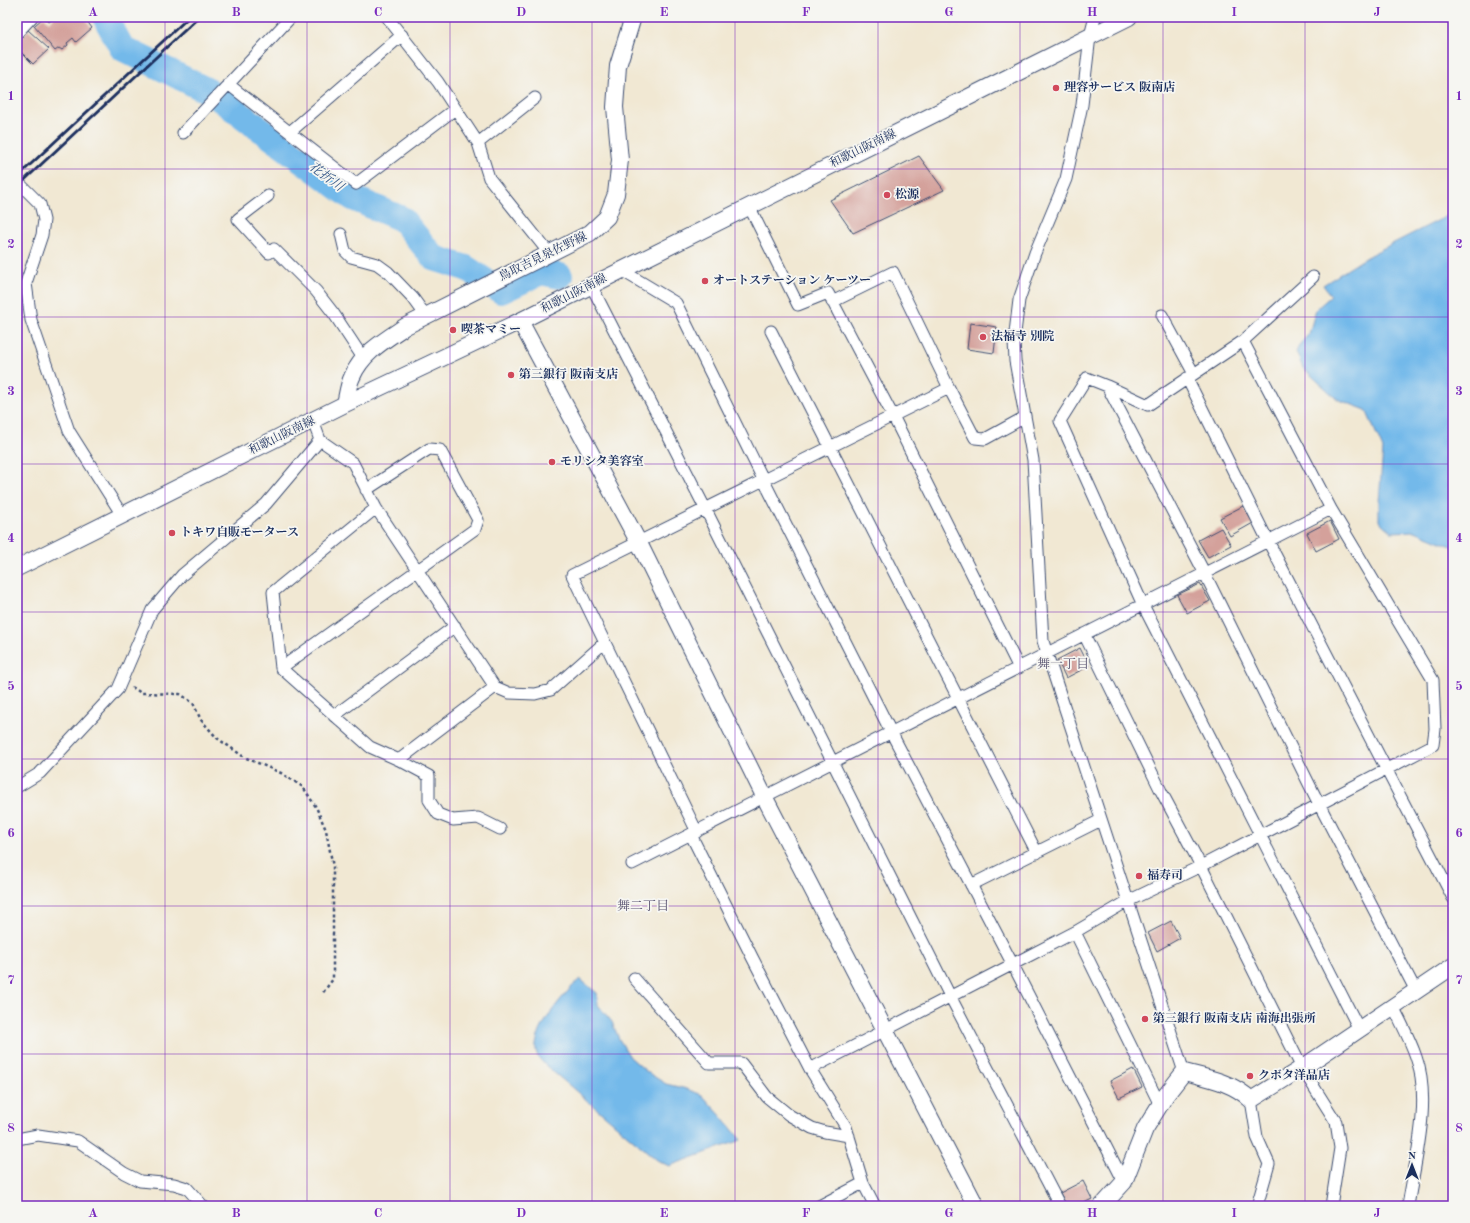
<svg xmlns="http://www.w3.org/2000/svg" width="1470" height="1223" font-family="'Old Standard TT','Noto Serif JP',serif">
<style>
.water{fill:#73b9ea;stroke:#4774a4}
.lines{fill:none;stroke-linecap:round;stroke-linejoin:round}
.river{stroke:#73b9ea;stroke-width:26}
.building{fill:#d4a19b}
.street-casing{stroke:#3b4b70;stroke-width:13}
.secondary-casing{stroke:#3b4b70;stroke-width:18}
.path{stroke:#3b4b70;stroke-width:2.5;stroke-dasharray:3 3;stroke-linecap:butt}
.street{stroke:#fff;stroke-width:11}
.secondary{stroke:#fff;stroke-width:16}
.rail{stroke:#1b2f5e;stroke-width:3}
.grid{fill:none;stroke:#7b2cbf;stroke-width:1;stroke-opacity:0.55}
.poi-dot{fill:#d1495b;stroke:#f6f6f2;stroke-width:1.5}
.labels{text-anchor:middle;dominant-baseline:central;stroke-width:3.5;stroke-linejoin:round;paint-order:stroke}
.poi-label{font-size:12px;font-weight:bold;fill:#1b2f5e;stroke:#f6f6f2;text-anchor:start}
.street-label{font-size:12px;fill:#1b2f5e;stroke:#f6f6f2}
.water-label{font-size:13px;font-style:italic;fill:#355888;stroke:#f6f6f2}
.neighbourhood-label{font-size:13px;fill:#5c5773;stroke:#f6f6f2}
.neatline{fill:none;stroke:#7b2cbf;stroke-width:1.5}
.grid-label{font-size:13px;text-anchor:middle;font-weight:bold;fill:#7b2cbf}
</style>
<rect width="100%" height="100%" fill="#f6f6f2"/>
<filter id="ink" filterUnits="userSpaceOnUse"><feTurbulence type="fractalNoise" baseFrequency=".025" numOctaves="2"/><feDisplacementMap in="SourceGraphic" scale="8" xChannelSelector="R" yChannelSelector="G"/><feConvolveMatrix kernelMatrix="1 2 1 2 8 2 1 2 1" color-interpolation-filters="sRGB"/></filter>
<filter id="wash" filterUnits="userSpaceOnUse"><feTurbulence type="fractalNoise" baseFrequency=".012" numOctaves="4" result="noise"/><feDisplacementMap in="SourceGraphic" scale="16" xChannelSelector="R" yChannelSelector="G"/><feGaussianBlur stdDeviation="0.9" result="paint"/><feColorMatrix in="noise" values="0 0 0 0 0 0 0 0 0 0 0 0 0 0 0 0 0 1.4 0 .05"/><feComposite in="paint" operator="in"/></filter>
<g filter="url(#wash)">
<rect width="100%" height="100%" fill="#f1e8d3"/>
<path class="water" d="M1453 213V547L1415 531 1391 532 1379 521V502L1383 449 1366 410 1337 399 1303 368 1296 352 1300 344 1309 334 1316 309 1331 296 1323 285 1370 255Z
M580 979 597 993 598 1005 612 1022 619 1039 630 1057 647 1072 666 1084 687 1089 702 1095 722 1117 741 1140 669 1166 657 1160 544 1064C542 1061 538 1058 537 1054 529 1034 565 992 580 979Z"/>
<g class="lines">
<path class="river" d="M105 17 122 48 212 93 353 198 402 219 434 258 466 268 501 291 541 272 560 276"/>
</g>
<g id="blocks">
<path class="building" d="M44 17 49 22 55 17H84L92 28 76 42 73 38 67 43 68 45 62 50 59 48 55 51 34 26Z
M28 30 49 49 33 64 17 48V42Z
M919 156 944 190 853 233 830 200Z
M970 323 997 327 994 353 967 349Z
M1243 506 1253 523 1230 536 1220 518Z
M1330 521 1339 539 1316 551 1307 533Z
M1221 528 1231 545 1208 557 1198 540Z
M1200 584 1210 601 1187 613 1177 595Z
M1080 648 1089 666 1066 678 1057 660Z
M1171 921 1180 938 1157 951 1148 933Z
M1133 1069 1142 1087 1119 1098 1110 1081Z
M1083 1181 1092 1199 1078 1206H1067L1060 1193Z"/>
</g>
</g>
<g filter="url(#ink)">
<use href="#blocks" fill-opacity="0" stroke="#3b4b70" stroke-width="1"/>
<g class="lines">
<g class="street-casing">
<path id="street" d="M387 17 438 82 478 143 489 178 549 253
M1095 17 1090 36 1082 105 1066 179 1035 253 1019 300 1014 341 1015 361 1033 460 1043 641 1047 654 1184 1072
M17 33 32 17
M228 84 356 184 455 109
M290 132 402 35
M183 133 291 17
M478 143 535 98
M17 181 40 204 44 220 42 235 26 283 31 320 69 431 122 515
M268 196 238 219 269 253 274 249 316 291 334 314 363 358
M749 206 798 305 828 293 893 416 1019 668
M341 234 345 251 351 257 377 264 388 272 413 298 426 316
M621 270 676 303 764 481 891 732 1012 963 1124 1182
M1313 277 1243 341 1148 405 1107 386 1087 378 1060 421 1143 605 1359 1029
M591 285 706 510 950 996 1060 1206
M832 302 893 272 949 388
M1162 315 1194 374
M771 331 1037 853
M1187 378 1268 541 1453 898
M1107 386 1205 574 1319 804 1416 991
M313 421 320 440 353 463 376 508 495 687 509 693 535 694 551 690 604 643
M376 508 273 592 281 668 370 747 399 760 495 687
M1084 634 1161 791 1201 866 1302 1068 1336 1122 1340 1148 1331 1206
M281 668 475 529 478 520 440 450 429 449 366 490
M334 716 455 626
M399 760 429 776V800L438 814 453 820 478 818 500 829
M17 787 40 773 118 689 152 610 182 575 266 504 320 440
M697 832 572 575 949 388 975 438 985 439 1025 417
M691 835 752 957 810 1069 846 1127 863 1183 875 1206
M632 864 1331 509
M971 885 1101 820
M1075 932 1160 1105
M634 978 709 1063H741L767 1097 789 1115 812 1128 825 1132 849 1136
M1393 1006C1401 1023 1410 1039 1416 1057 1432 1100 1415 1161 1408 1206
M810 1069 1075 932 1128 901 1201 866 1433 745 1435 729 1433 680 1331 509 1243 341
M1251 1100 1257 1137 1269 1164 1257 1206
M17 1139 38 1135 78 1141 124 1173 140 1181 174 1184 187 1188 203 1206
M819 1206 863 1183"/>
</g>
<g class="secondary-casing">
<path id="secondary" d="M520 321 639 543 765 798 976 1206
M345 404C347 396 348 385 352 377 362 353 385 340 406 326L590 233 607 217 616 194 620 160 615 107 618 66 633 17
M17 568 345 404 520 321 1129 17
M1102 1206 1124 1182 1145 1129 1166 1095 1184 1072C1207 1078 1233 1082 1251 1100L1302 1068 1453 966"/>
</g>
<path class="path" d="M132 687 141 693 180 694 193 703 201 720 217 738 244 757 281 773 303 787 316 807 326 830 333 867V979L322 994"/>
<use href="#street" class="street"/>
<use href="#secondary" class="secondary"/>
<path class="rail" d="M17 177 189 17
M17 187 199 17"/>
</g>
</g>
<path class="grid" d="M165 17V1206M307 17V1206M450 17V1206M592 17V1206M735 17V1206M878 17V1206M1020 17V1206M1163 17V1206M1305 17V1206M17 169H1453M17 317H1453M17 464H1453M17 612H1453M17 759H1453M17 906H1453M17 1054H1453"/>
<g class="poi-dot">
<circle cx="1056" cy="88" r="4"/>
<circle cx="887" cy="195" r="4"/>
<circle cx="705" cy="281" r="4"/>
<circle cx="453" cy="330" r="4"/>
<circle cx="983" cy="337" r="4"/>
<circle cx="511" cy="375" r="4"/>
<circle cx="552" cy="462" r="4"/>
<circle cx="172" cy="533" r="4"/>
<circle cx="1139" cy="876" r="4"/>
<circle cx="1145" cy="1019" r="4"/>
<circle cx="1250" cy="1076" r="4"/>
</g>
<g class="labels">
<g class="poi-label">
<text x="1064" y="88">理容サービス 阪南店</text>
<text x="895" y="195">松源</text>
<text x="713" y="281">オートステーション ケーツー</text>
<text x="461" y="330">喫茶マミー</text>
<text x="991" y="337">法福寺 別院</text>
<text x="519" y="375">第三銀行 阪南支店</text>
<text x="560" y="462">モリシタ美容室</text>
<text x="180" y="533">トキワ自販モータース</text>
<text x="1147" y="876">福寿司</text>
<text x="1153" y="1019">第三銀行 阪南支店 南海出張所</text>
<text x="1258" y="1076">クボタ洋品店</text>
</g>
<g class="street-label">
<text transform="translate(863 149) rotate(-26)">和歌山阪南線</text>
<text transform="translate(543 257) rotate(-26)">鳥取吉見泉佐野線</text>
<text transform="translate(574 294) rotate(-27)">和歌山阪南線</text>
<text transform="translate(282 436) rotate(-26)">和歌山阪南線</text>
</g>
<g class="water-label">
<text transform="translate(326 177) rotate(36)">花折川</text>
</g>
<g class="neighbourhood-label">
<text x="1063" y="664">舞一丁目</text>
<text x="643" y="906">舞二丁目</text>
</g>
</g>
<rect width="1470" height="1223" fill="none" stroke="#f6f6f2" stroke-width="44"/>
<g transform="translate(1412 1165)" stroke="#f6f6f2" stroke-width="3" paint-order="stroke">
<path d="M0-3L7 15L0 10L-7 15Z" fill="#1b2f5e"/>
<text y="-6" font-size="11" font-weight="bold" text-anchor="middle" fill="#1b2f5e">N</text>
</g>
<rect x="22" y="22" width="1426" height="1179" class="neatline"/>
<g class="grid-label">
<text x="93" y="16">A</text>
<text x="236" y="16">B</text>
<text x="378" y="16">C</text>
<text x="521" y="16">D</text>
<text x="664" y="16">E</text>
<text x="806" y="16">F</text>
<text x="949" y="16">G</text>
<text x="1092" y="16">H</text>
<text x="1234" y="16">I</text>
<text x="1377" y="16">J</text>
<text x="11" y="100">1</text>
<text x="1459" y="100">1</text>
<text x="11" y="248">2</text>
<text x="1459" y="248">2</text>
<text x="11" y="395">3</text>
<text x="1459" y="395">3</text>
<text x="11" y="542">4</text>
<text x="1459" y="542">4</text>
<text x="11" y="690">5</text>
<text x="1459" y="690">5</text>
<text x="11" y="837">6</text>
<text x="1459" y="837">6</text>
<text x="11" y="984">7</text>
<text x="1459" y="984">7</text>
<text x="11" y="1132">8</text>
<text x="1459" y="1132">8</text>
<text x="93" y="1217">A</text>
<text x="236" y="1217">B</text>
<text x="378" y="1217">C</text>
<text x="521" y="1217">D</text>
<text x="664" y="1217">E</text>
<text x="806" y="1217">F</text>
<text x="949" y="1217">G</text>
<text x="1092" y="1217">H</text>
<text x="1234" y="1217">I</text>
<text x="1377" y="1217">J</text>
</g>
</svg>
